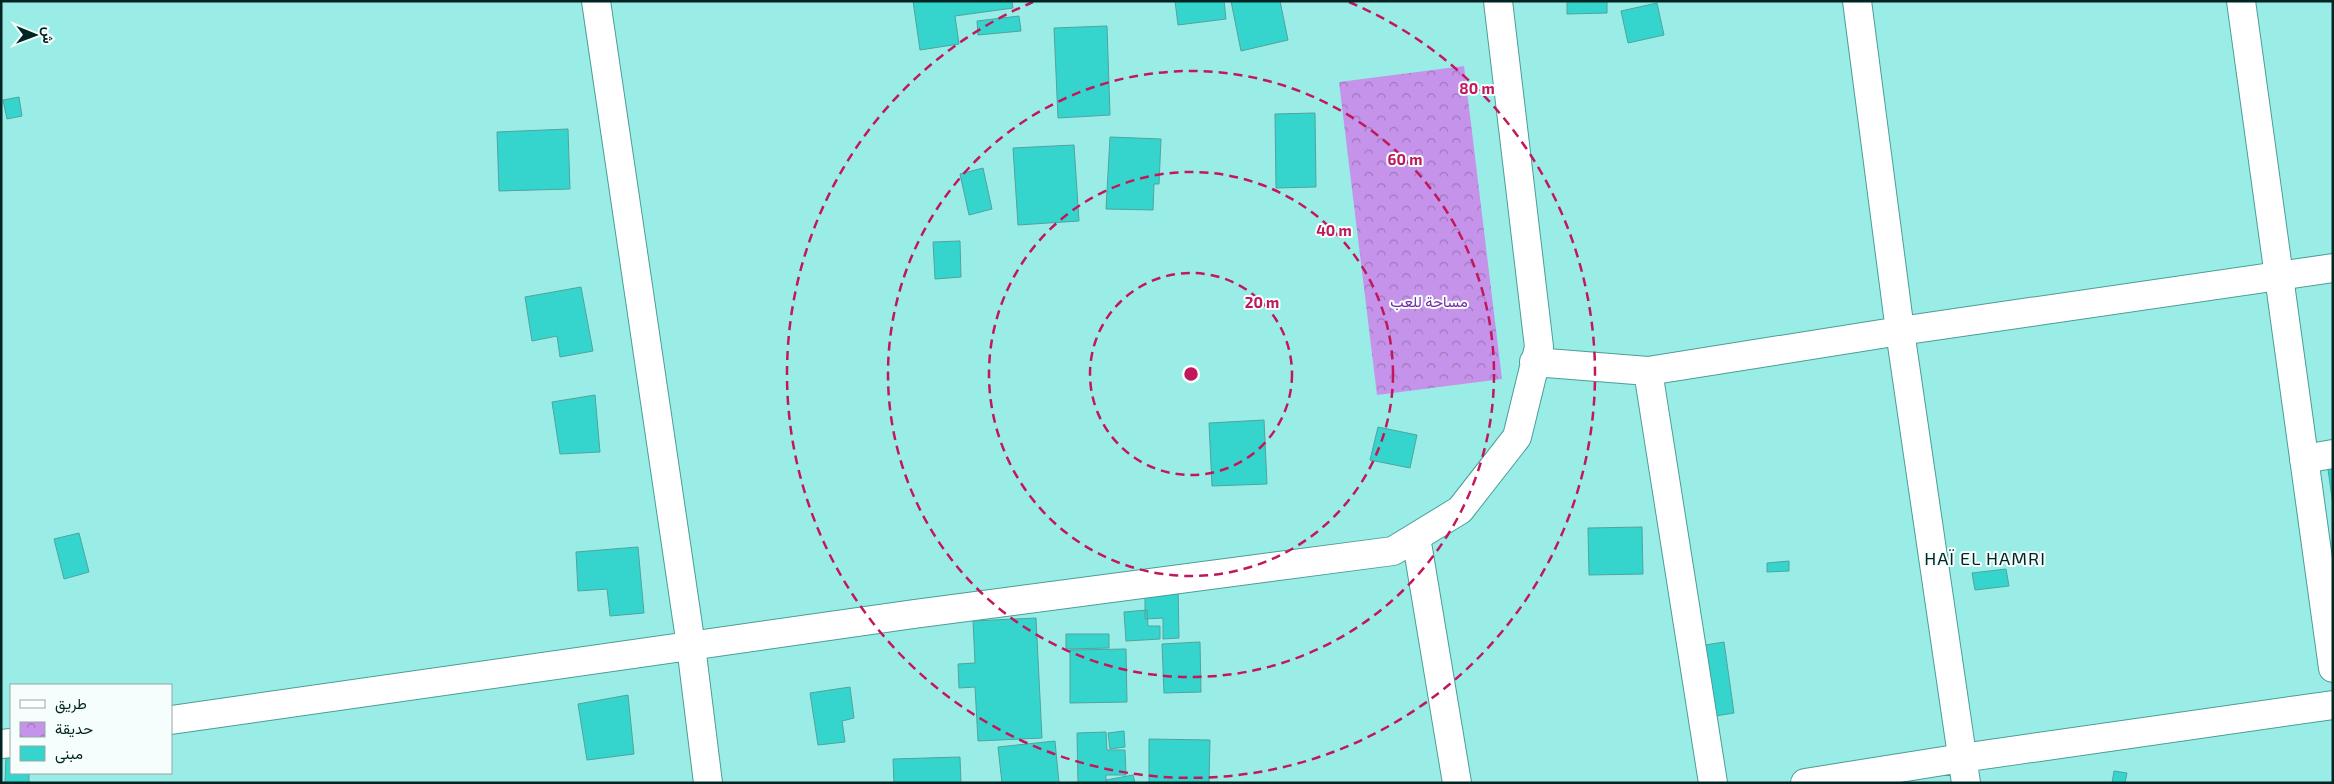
<svg xmlns="http://www.w3.org/2000/svg" width="2334" height="784" font-family="'Exo 2',Vazirmatn,sans-serif">
<style>
.park{fill:url(#park-crowns)}
.building{fill:#35d5cd;stroke:#51a39e}
.lines{fill:none;stroke-linecap:round;stroke-linejoin:round}
.minor-casing{stroke:#4a9d98;stroke-width:30}
.major-casing{stroke:#4a9d98;stroke-width:30}
.minor{stroke:#fff;stroke-width:28}
.major{stroke:#fff;stroke-width:28}
.ring{fill:none;stroke:#c2185b;stroke-width:2.5;stroke-dasharray:9 6}
.labels{text-anchor:middle;dominant-baseline:central;stroke-width:4;stroke-linejoin:round;paint-order:stroke}
.park-label{font-size:15px;fill:#782aa3;stroke:#f6fefd}
.quarter-label{font-size:18px;letter-spacing:1px;fill:#012523;stroke:#f6fefd}
.centre{fill:#c2185b;stroke:#f6fefd;stroke-width:2.5}
.ring-label{font-size:15px;text-anchor:middle;font-weight:bold;fill:#c2185b;stroke:#f6fefd;stroke-width:4;stroke-linejoin:round;paint-order:stroke}
</style>
<defs>
<pattern id="park-crowns" width="20" height="18" patternUnits="userSpaceOnUse" patternTransform="scale(1.25)"><rect width="20" height="18" fill="#c593ea"/><path d="M2 6a3 3 0 1 1 6 0M12 15a3 3 0 1 1 6 0" fill="none" stroke="#9e78bd"/></pattern>
</defs>
<rect width="100%" height="100%" fill="#9aede7"/>
<path class="park" d="M1464 66 1502 379 1377 395 1339 82Z"/>
<path class="building" d="M913 1H1012L1013 8 955 16 959 44 920 50Z
M1175 1H1224L1226 19 1178 25Z
M1231 1H1280L1288 40 1241 51Z
M1567 1H1607V13L1567 14Z
M1657 3 1664 35 1628 43 1621 11Z
M1019 16 1021 31 978 35 977 21Z
M1107 26 1110 115 1058 118 1054 28Z
M19 97 22 116 7 119 3 100Z
M1315 113 1316 187 1276 188 1275 114Z
M568 129 570 189 499 191 497 132Z
M1110 137 1161 139 1159 184H1154L1153 210 1106 209Z
M1074 145 1079 221 1018 225 1013 148Z
M983 168 992 209 969 215 960 174Z
M960 241 961 277 935 279 933 242Z
M581 287 593 351 560 357 557 336 532 341 525 297Z
M595 395 600 452 560 454 552 402Z
M1264 420 1267 484 1212 486 1209 423Z
M1378 427 1417 435 1410 468 1370 460Z
M2326 455H2333V505Z
M1642 527 1643 574 1589 575 1588 528Z
M79 533 89 572 64 579 54 539Z
M638 547 644 613 610 616 607 589 578 591 576 552Z
M1789 561V571L1767 572V563Z
M2006 569 2009 586 1975 590 1972 573Z
M1178 586 1179 638 1163 639V618L1145 619V587Z
M1147 610 1148 626H1160V639L1126 641 1124 612Z
M1036 618 1042 738 978 741 975 687 959 688 958 664 975 663 973 621Z
M1066 634H1109V648L1066 649Z
M1200 642 1201 692 1164 693 1162 644Z
M1724 642 1734 713 1709 717 1699 646Z
M1126 649 1127 702 1070 703V650Z
M850 687 854 718 842 721 845 742 818 745 810 693Z
M628 695 634 754 587 760 578 704Z
M1124 731 1125 747 1110 749 1108 733Z
M1106 732 1107 750H1125L1126 775H1106V783H1078L1077 733Z
M1149 739 1210 740 1209 783H1149Z
M1055 741 1059 783H1002L998 747Z
M6 754H11V773H29V783H5Z
M960 757 961 783H894L893 759Z
M2114 771 2127 773 2125 783H2112Z
M1133 775 1135 783H1107L1106 780Z"/>
<g class="lines">
<g class="minor-casing">
<path id="minor" d="M596 1 691 646 708 783
M1857 1 1900 331 1966 783
M1534 362 1648 371 1900 331 2333 268
M1648 371 1713 783
M2304 459 2333 454
M1416 537 1457 783
M171 720 914 614 1393 551 1460 510 1517 437 1539 347 1498 1
M1 744 11 743
M1805 783 1962 758 2333 705"/>
</g>
<g class="major-casing">
<path id="major" d="M2241 1 2333 668"/>
</g>
<use href="#minor" class="minor"/>
<use href="#major" class="major"/>
</g>
<g class="ring">
<circle cx="1191" cy="374" r="101"/>
<circle cx="1191" cy="374" r="202"/>
<circle cx="1191" cy="374" r="303"/>
<path d="M1349 2A404 404 0 1 1 1033 2"/>
</g>
<g class="labels">
<g class="park-label">
<text x="1429" y="301">مساحة للعب</text>
</g>
<g class="quarter-label">
<text x="1985" y="558">HAÏ EL HAMRI</text>
</g>
</g>
<circle cx="1191" cy="374" r="8" class="centre"/>
<g class="ring-label">
<text x="1477" y="94">80 m</text>
<text x="1405" y="165">60 m</text>
<text x="1334" y="236">40 m</text>
<text x="1262" y="308">20 m</text>
</g>
<rect width="2334" height="784" fill="none" stroke="#012523" stroke-width="5"/>
<rect x="10" y="684" width="162" height="90" fill="#f6fefd" stroke="#94a7a6"/>
<rect x="20" y="700" width="25" height="8" fill="#ffffff" stroke="#94a7a6"/>
<text x="55" y="709" font-size="15" fill="#012523">طريق</text>
<rect x="20" y="722" width="25" height="15" fill="url(#park-crowns)" stroke="#94a7a6"/>
<text x="55" y="734" font-size="15" fill="#012523">حديقة</text>
<rect x="20" y="746" width="25" height="15" fill="#35d5cd" stroke="#94a7a6"/>
<text x="55" y="759" font-size="15" fill="#012523">مبنى</text>
<g transform="translate(35 35) rotate(91)" stroke="#f6fefd" stroke-width="4" paint-order="stroke">
<path d="M0-4L9 19L0 12L-9 19Z" fill="#012523"/>
<text y="-8" font-size="14" font-weight="bold" text-anchor="middle" fill="#012523">ش</text>
</g>
</svg>
